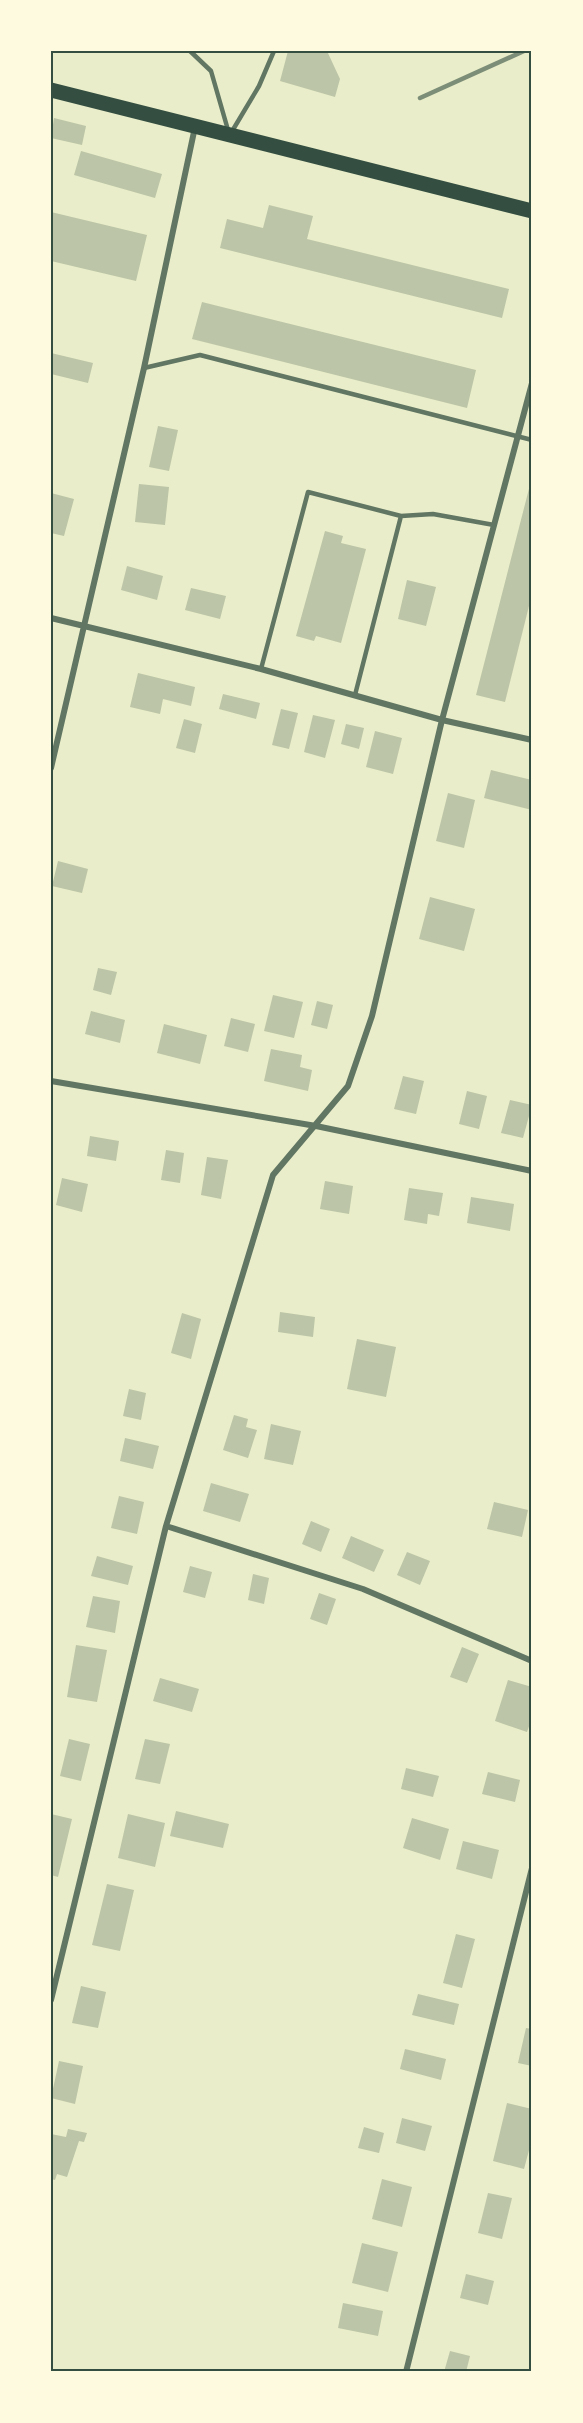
<svg xmlns="http://www.w3.org/2000/svg" width="583" height="2423" font-family="Roboto,sans-serif">
<style>
.building{fill:#bcc5a7}
.lines{fill:none;stroke-linecap:round;stroke-linejoin:round}
.service{stroke:#617663;stroke-width:4.5}
.minor{stroke:#617663;stroke-width:6}
.primary{stroke:#344e41;stroke-width:15}
.rail{stroke:#7c8e77;stroke-width:4.5}
.neatline{fill:none;stroke:#344e41;stroke-width:2}
</style>
<rect width="100%" height="100%" fill="#e9edc9"/>
<path class="building" d="M288 51H327L340 79 335 97 280 81Z
M54 118 86 126 82 145 51 138Z
M81 151 162 174 155 198 74 175Z
M269 205 313 216 307 239 509 289 502 318 220 248 227 219 263 228Z
M51 212 147 235 136 281 51 261Z
M202 302 476 370 467 408 192 339Z
M51 353 93 363 88 383 51 374Z
M158 426 178 430 169 471 149 467Z
M532 477V594L505 702 476 695Z
M139 484 169 487 165 525 135 522Z
M51 493 74 499 64 536 51 533Z
M325 531 343 536 341 543 366 549 341 643 316 636 314 641 296 636Z
M127 566 163 576 157 600 121 590Z
M407 580 436 587 426 626 398 619Z
M191 588 226 596 220 619 185 610Z
M138 673 195 687 191 706 163 699 160 714 130 707Z
M223 694 260 703 256 719 219 709Z
M281 709 298 713 289 749 272 745Z
M313 715 335 720 325 758 304 752Z
M184 719 202 724 195 753 176 748Z
M346 724 364 728 359 749 341 744Z
M375 731 402 738 393 774 366 767Z
M491 770 532 780V810L484 798Z
M448 793 475 800 464 848 436 841Z
M58 861 88 869 82 893 52 886Z
M430 897 475 909 464 951 419 939Z
M98 968 117 972 111 995 93 990Z
M273 995 303 1002 294 1038 264 1031Z
M317 1001 333 1005 327 1029 311 1025Z
M91 1011 125 1020 120 1043 85 1034Z
M231 1018 255 1024 248 1052 224 1046Z
M164 1024 207 1035 200 1064 157 1053Z
M271 1049 302 1055 300 1067 312 1070 308 1091 264 1081Z
M403 1076 424 1081 416 1114 394 1109Z
M467 1091 487 1096 479 1129 459 1124Z
M510 1100 532 1105 523 1138 501 1133Z
M90 1136 119 1141 116 1161 87 1156Z
M166 1150 184 1153 180 1183 161 1180Z
M207 1157 228 1160 221 1199 201 1195Z
M62 1178 88 1184 82 1212 56 1205Z
M325 1181 353 1186 349 1214 320 1209Z
M409 1188 443 1193 439 1216 428 1214 427 1224 404 1220Z
M471 1197 514 1204 510 1231 467 1223Z
M280 1312 315 1317 313 1337 278 1332Z
M182 1313 201 1319 191 1359 171 1353Z
M357 1339 396 1347 386 1397 347 1389Z
M129 1389 146 1393 141 1420 123 1416Z
M234 1415 248 1419 246 1427 257 1430 248 1458 223 1450Z
M271 1424 301 1431 293 1465 264 1459Z
M125 1438 159 1446 153 1469 120 1461Z
M211 1483 249 1494 240 1522 203 1511Z
M119 1496 144 1502 137 1534 111 1528Z
M494 1502 528 1510 522 1537 487 1529Z
M311 1521 330 1529 321 1552 302 1544Z
M351 1536 384 1550 374 1572 342 1558Z
M407 1552 430 1561 420 1585 397 1575Z
M97 1556 133 1566 128 1585 91 1576Z
M190 1566 212 1572 205 1598 183 1592Z
M253 1574 269 1578 264 1604 248 1600Z
M319 1593 336 1599 327 1625 310 1619Z
M93 1596 120 1601 115 1633 86 1627Z
M76 1645 107 1650 97 1702 67 1697Z
M462 1647 479 1654 467 1683 450 1677Z
M160 1678 199 1689 192 1712 153 1701Z
M508 1680 532 1687V1718L527 1732 495 1721Z
M69 1739 90 1744 81 1781 60 1776Z
M145 1739 170 1744 160 1784 135 1779Z
M406 1768 439 1776 433 1797 401 1789Z
M488 1772 520 1780 515 1802 482 1794Z
M176 1811 229 1824 223 1848 170 1836Z
M51 1814 72 1819 58 1877 51 1875Z
M128 1814 165 1823 155 1867 118 1858Z
M412 1818 449 1829 440 1860 403 1848Z
M463 1841 499 1850 492 1879 456 1869Z
M107 1884 134 1890 120 1951 92 1945Z
M456 1934 475 1939 462 1988 443 1983Z
M81 1986 106 1992 98 2028 72 2023Z
M418 1994 459 2004 454 2025 412 2015Z
M526 2028 532 2029V2066L518 2063Z
M405 2049 446 2059 441 2080 400 2069Z
M59 2061 83 2066 75 2104 51 2098Z
M507 2103 532 2109V2139L524 2169 493 2161Z
M402 2118 432 2126 425 2151 396 2143Z
M364 2127 384 2133 379 2153 358 2148Z
M68 2129 87 2133 84 2142 79 2141 67 2177 57 2174 55 2180 51 2179V2134L66 2137Z
M382 2179 412 2187 402 2227 372 2219Z
M488 2193 512 2198 502 2239 478 2233Z
M362 2243 398 2252 388 2292 352 2283Z
M466 2274 494 2281 488 2305 460 2298Z
M343 2303 383 2311 378 2336 338 2328Z
M450 2351 470 2356 466 2372H444Z"/>
<g class="lines">
<path class="service" d="M190 51 211 71 228 130
M231 133 259 86 274 51
M144 368 200 355 532 440
M401 516 433 514 494 525
M261 669 308 492 401 516 355 695"/>
<path class="minor" d="M51 618 261 669 442 720 532 740
M51 768 144 368 195 127
M51 1081 316 1126 532 1171
M166 1526 363 1589 532 1661
M51 2000 166 1526 273 1175 348 1086 372 1016 442 720 532 383
M406 2372 532 1868"/>
<path class="primary" d="M51 90 532 211"/>
<path class="rail" d="M420 98 524 51"/>
</g>
<rect width="583" height="2423" fill="none" stroke="#fefae0" stroke-width="105"/>
<rect x="52" y="52" width="478" height="2318" class="neatline"/>
</svg>
